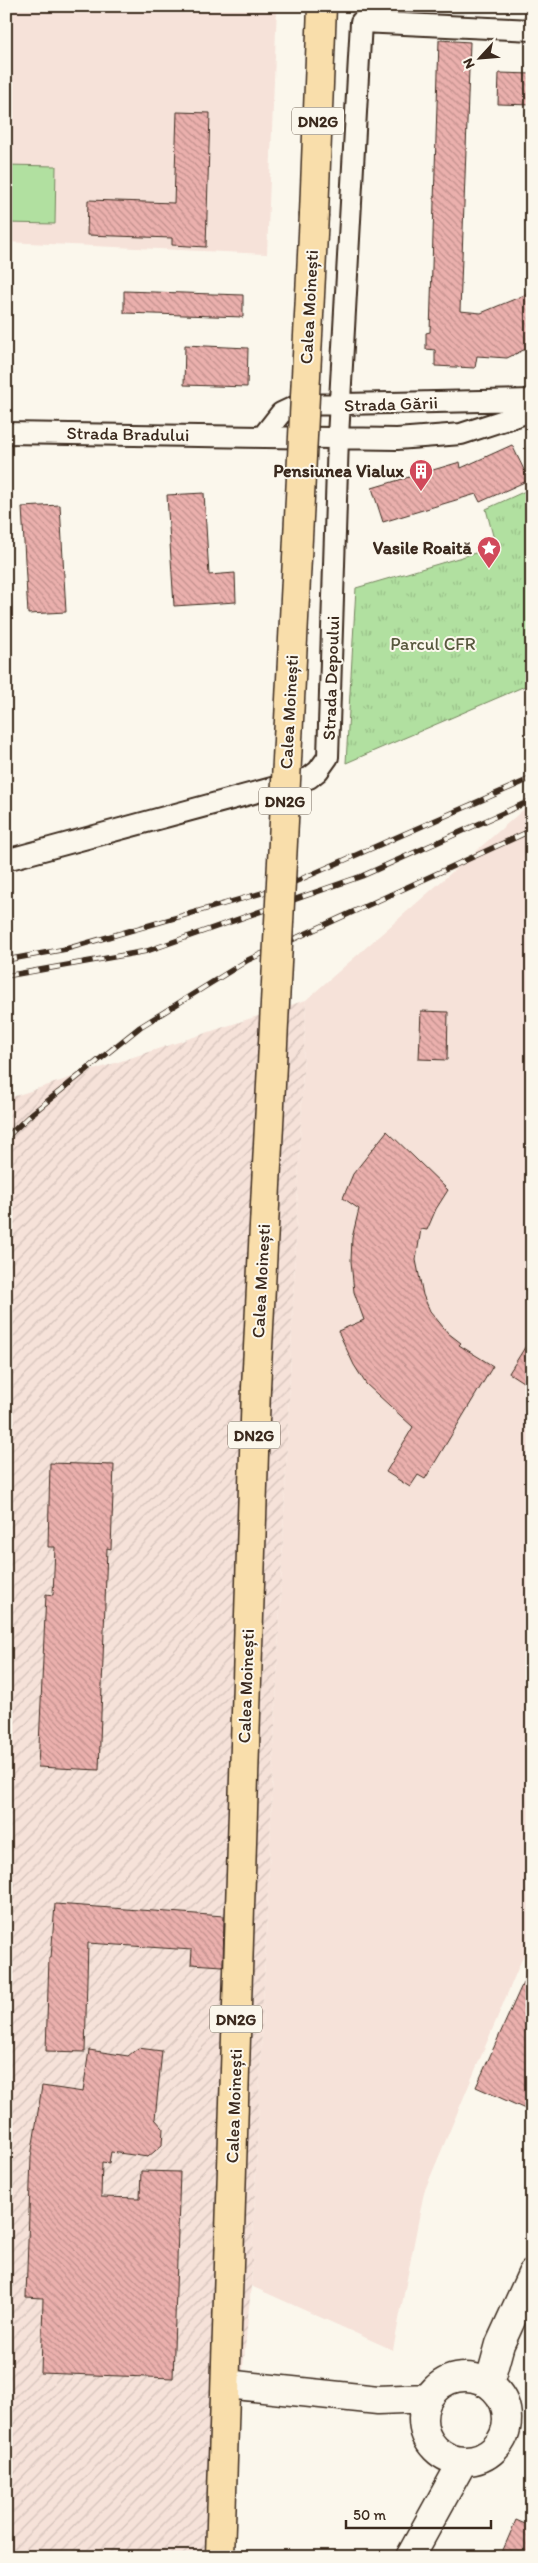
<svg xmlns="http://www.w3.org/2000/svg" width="538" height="2563" font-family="Itim,sans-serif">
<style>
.built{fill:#f6e2d9}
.industrial{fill:url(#industrial-furrows)}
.grass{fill:#b1e0a0;stroke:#76855f}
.park{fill:url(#park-tufts);stroke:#76855f}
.building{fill:url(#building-back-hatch);stroke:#3b2a1e}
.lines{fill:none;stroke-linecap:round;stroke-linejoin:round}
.street-casing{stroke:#3b2a1e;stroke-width:24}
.secondary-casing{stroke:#3b2a1e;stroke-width:31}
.primary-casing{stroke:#3b2a1e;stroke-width:31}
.street{stroke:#fbf7ec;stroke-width:20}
.secondary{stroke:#fbf7ec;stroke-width:28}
.primary{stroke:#f9deab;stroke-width:28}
.rail-casing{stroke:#3b2a1e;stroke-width:5.5}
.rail{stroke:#fbf7ec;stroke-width:4;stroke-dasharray:11;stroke-linecap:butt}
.primary-bridge-casing{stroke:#3b2a1e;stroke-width:31;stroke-linecap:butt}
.primary-bridge{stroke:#f9deab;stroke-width:28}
.labels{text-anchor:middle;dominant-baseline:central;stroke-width:4;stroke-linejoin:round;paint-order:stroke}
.shield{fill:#fbf7ec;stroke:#75685c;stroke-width:1}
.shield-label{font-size:16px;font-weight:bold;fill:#3b2a1e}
.street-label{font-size:18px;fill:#3b2a1e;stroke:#fbf7ec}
.poi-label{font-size:18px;font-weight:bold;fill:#3b2a1e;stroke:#fbf7ec;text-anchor:end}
.park-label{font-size:18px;fill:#58583e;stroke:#fbf7ec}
</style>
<defs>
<pattern id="industrial-furrows" width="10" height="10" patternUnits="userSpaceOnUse" patternTransform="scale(1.25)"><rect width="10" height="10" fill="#f6e2d9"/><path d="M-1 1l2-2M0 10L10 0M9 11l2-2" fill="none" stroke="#d4c2ba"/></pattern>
<pattern id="park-tufts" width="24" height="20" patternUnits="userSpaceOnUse" patternTransform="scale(1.25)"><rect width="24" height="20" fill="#b1e0a0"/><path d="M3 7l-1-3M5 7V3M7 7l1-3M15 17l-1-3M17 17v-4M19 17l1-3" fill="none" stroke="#99c089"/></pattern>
<pattern id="building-back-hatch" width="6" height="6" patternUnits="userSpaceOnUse" patternTransform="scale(1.25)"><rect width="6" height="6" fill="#ebb0ad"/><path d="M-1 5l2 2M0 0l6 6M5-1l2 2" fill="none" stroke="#c08f8c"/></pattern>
</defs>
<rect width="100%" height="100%" fill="#fbf7ec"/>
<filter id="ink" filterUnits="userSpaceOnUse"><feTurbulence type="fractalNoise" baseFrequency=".02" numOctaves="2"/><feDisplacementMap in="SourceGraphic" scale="10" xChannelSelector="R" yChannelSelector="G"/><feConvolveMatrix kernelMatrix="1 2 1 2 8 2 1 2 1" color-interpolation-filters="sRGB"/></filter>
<g filter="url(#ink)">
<path class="built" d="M6 6H277L267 254 6 242Z
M532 802V1935L424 2192 393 2350 251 2286 306 1000Z"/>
<path class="industrial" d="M306 1000 251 2286 225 2557H6V1099Z"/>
<path class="grass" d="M6 165 56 166 55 224 6 223Z"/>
<path class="park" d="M532 488V683L346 763 356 588 496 547 486 509Z"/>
<path class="building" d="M439 40 470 42 460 311 481 313 527 294 532 304V346L507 358 477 356 475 368 435 366V350L426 349V333L430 332Z
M499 73 532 74V105L498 104Z
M177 112 210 113 206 247 172 245V238L87 235 88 200 174 203Z
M124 291 243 295V317L124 313Z
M185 345 248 348 247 387 184 385Z
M512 445 529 480 480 502 476 494 383 522 372 488 460 462 461 468Z
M204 493 209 575 235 573 236 602 174 606 167 495Z
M60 505 66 612 28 614 22 507Z
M421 1011 448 1012 447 1060 419 1059Z
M387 1131 448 1190 436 1209 427 1230 421 1229 416 1260 423 1295 430 1311 448 1333 461 1343 459 1345 493 1366 425 1479 418 1475 410 1487 386 1472 413 1427 366 1384 354 1365 338 1331 364 1320 354 1292 351 1261 352 1238 359 1209 343 1198 353 1174Z
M532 1336V1367L523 1382 509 1373Z
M50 1463 114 1465 111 1549 107 1548 99 1770 38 1767 46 1594 53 1595 55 1547H48Z
M55 1904 224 1916 223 1966 191 1964 192 1950 88 1943 85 2052 46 2051 49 1958H51Z
M532 1963V2112L476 2087Z
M138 2048 162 2051 155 2119 163 2128 162 2145 148 2157 111 2152 109 2163 102 2162 101 2197 140 2198 141 2171 180 2172 173 2378 41 2373 43 2298 26 2297 31 2157 42 2086 83 2092 89 2050 128 2056Z
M516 2520 532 2527V2557H500Z"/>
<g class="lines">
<g class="street-casing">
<path id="street" d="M6 433 397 439 461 434 532 411
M263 436 281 413 298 405 532 400
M6 860 309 778 318 771 328 757 338 437 361 22 532 30"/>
</g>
<g class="secondary-casing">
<path id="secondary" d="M423 2419a42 42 0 1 1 84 0a42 42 0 1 1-84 0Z
M226 2384 378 2400 428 2398
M489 2384 500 2344 532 2274
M410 2557 463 2461"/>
</g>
<g class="primary-casing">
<path id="primary" d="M314 214 322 6
M220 2557 256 1388"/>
</g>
<use href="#street" class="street"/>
<use href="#secondary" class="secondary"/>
<use href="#primary" class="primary"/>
<g class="rail-casing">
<path id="rail" d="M6 960 66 949 283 887 532 778
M6 976 147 951 362 876 532 800
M6 1138 29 1116 140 1027 248 960 532 830"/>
</g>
<use href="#rail" class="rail"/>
<g class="primary-bridge-casing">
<path id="primary-bridge" d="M256 1388 314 214"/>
</g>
<use href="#primary-bridge" class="primary-bridge"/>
</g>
</g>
<defs>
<g id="building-pin" transform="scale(1.25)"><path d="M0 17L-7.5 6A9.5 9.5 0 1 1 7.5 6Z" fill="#d1495b" stroke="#fbf7ec"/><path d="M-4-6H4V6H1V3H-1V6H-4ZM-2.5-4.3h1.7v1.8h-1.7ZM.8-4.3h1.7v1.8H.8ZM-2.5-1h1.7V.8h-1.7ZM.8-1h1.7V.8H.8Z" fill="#fff"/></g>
<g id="sight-pin" transform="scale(1.25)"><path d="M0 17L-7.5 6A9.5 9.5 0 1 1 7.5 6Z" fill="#d1495b" stroke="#fbf7ec"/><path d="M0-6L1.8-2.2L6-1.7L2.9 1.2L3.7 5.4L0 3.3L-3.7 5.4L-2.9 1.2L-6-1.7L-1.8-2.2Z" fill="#fff"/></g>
</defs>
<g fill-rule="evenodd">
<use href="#building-pin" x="421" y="471"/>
<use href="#sight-pin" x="489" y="548"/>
</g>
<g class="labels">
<g class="shield">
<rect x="292" y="107.5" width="52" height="27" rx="4"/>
<rect x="259" y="787.5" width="52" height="27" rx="4"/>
<rect x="228" y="1421.5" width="52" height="27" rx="4"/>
<rect x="210" y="2005.5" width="52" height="27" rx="4"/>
</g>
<g class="shield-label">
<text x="318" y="121">DN2G</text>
<text x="285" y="801">DN2G</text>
<text x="254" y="1435">DN2G</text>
<text x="236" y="2019">DN2G</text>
</g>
<g class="street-label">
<text transform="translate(309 307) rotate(-87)">Calea Moinești</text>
<text transform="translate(391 404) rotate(-2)">Strada Gării</text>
<text transform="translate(128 434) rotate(1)">Strada Bradului</text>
<text transform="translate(331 678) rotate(-88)">Strada Depoului</text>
<text transform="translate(289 712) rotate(-87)">Calea Moinești</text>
<text transform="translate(261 1281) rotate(-87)">Calea Moinești</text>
<text transform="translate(246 1686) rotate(-88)">Calea Moinești</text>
<text transform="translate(234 2106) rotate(-88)">Calea Moinești</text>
</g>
<g class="poi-label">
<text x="404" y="471">Pensiunea Vialux</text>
<text x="472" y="548">Vasile Roaită</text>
</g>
<g class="park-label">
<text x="433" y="644">Parcul CFR</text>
</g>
</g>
<rect width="538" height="2563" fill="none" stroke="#fbf7ec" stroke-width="25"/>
<rect x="12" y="12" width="513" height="2538" fill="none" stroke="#3b2a1e" stroke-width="2" filter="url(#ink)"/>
<g transform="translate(480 58) rotate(244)" stroke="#fbf7ec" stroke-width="4" paint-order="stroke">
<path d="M0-4L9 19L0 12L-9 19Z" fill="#3b2a1e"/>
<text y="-8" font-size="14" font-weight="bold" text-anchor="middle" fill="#3b2a1e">N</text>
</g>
<path d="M346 2520v8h145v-8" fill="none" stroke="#3b2a1e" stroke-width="2.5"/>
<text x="353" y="2520" font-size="15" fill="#3b2a1e" stroke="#fbf7ec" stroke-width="4" paint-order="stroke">50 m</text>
</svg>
